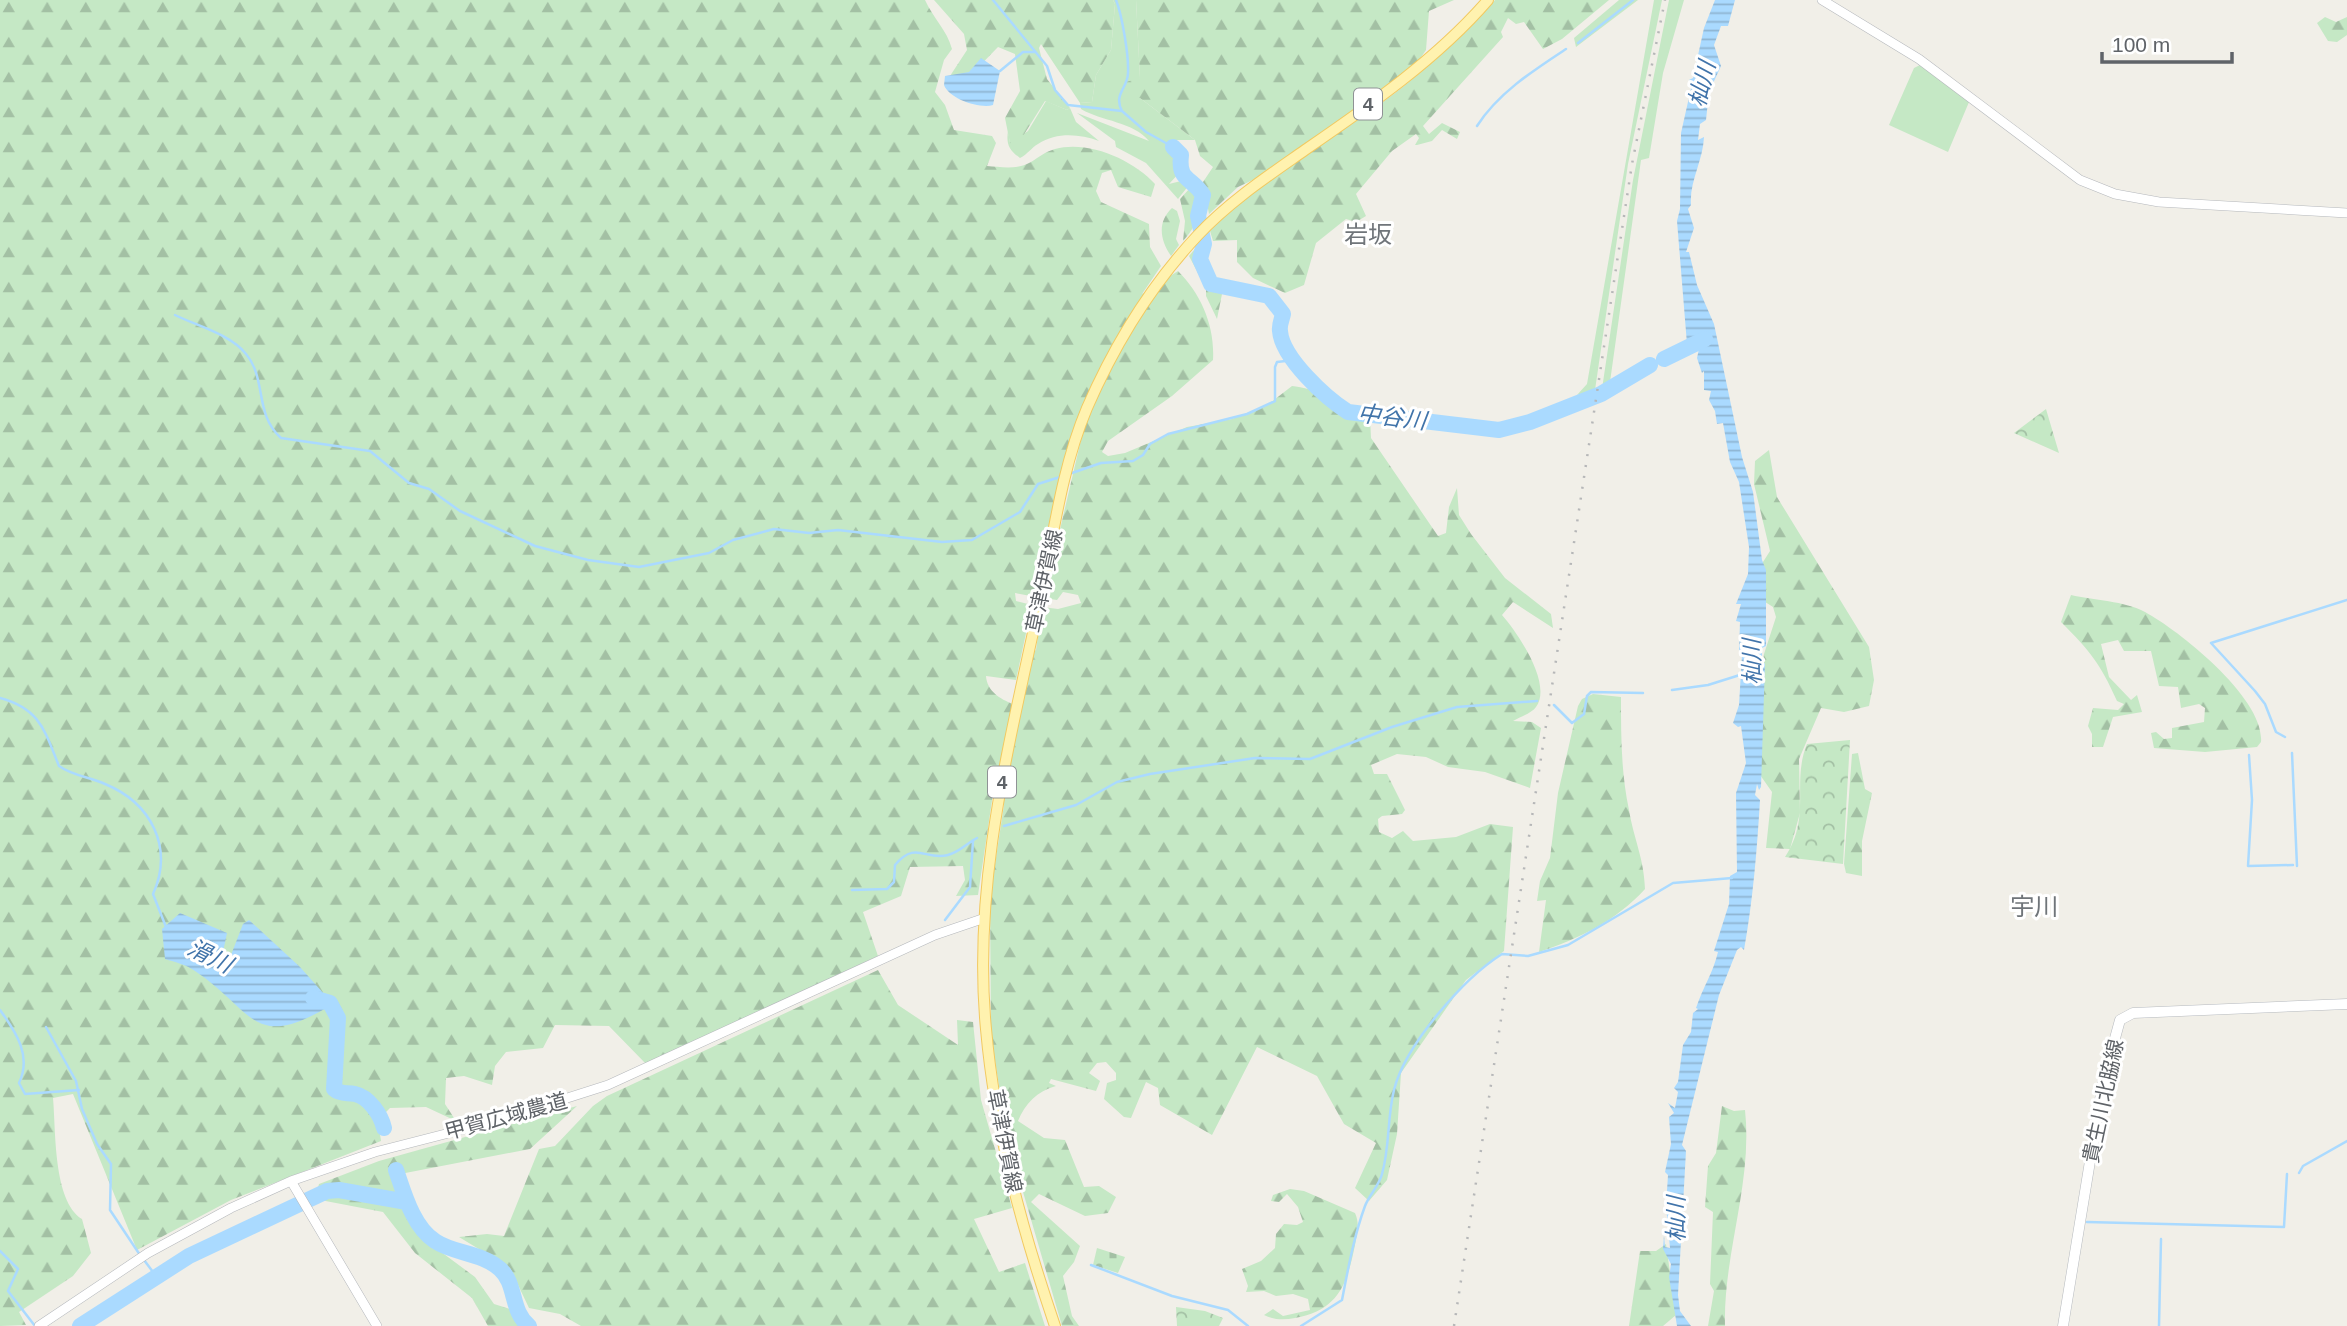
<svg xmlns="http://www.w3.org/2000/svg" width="2347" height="1326" font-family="Helvetica,'Noto Sans JP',sans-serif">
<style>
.grass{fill:#c5e8c5}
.forest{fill:url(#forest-firs);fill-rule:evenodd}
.cemetery{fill:url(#cemetery-stones)}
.park{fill:url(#park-crowns)}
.water{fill:url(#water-rules)}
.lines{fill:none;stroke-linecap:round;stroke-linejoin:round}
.stream{stroke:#aadaff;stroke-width:2.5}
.river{stroke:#aadaff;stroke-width:16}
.tertiary-casing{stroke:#b5b8bc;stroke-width:10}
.secondary-casing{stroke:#b6babf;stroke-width:11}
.primary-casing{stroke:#f2c960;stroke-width:12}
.tertiary{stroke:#fff;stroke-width:9}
.secondary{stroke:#fff;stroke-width:10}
.primary{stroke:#fff2af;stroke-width:10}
.rail{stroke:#b6b7b8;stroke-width:2.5;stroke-dasharray:2 9;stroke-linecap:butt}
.labels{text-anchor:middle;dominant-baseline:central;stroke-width:6;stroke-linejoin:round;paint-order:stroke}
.shield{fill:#fff;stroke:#8f9295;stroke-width:2}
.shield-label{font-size:19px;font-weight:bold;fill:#5f6368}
.street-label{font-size:21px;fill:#5f6368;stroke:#fff}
.water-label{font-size:23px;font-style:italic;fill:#4174aa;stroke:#fff}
.quarter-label{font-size:24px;fill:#70757a;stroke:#fff}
</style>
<defs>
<pattern id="forest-firs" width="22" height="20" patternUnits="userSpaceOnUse" patternTransform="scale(1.75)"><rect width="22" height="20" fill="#c5e8c5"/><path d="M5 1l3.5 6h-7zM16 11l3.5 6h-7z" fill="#a3c0a4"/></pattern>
<pattern id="cemetery-stones" width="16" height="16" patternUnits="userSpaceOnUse" patternTransform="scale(1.75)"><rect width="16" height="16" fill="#c5e8c5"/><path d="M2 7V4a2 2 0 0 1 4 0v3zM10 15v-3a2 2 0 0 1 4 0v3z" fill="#a3c0a4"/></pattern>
<pattern id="park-crowns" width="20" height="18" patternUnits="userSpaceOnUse" patternTransform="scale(1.75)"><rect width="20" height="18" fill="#c5e8c5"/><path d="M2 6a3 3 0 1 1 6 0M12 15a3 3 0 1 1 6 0" fill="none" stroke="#a3c0a4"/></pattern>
<pattern id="water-rules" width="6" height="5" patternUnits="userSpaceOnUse" patternTransform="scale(1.75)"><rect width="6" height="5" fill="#aadaff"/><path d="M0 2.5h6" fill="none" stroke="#8eb4d2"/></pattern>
</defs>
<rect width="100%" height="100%" fill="#f1efe8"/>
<path class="grass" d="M1113 0H1136L1140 78 1130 98H1140L1195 140H1174L1180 157 1176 160 1181 171 1169 184 1185 180 1189 185 1178 199 1146 163 1116 147 1115 141 1077 113 1149 141C1134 122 1101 121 1081 109L1080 103 1092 102 1096 75 1111 50 1115 4Z
M1619 0H1638L1576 47 1574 38Z
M1654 0H1662L1628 164 1595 390 1577 395 1587 384Z
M1669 0H1684L1663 73 1649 158 1641 160 1610 382 1602 389 1633 180Z
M1920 65 1969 102 1948 152 1889 125 1914 68Z
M1046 101 1067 110 1070 108 1076 122 1099 141C1079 134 1057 132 1038 144 1031 148 1028 154 1020 158 1009 150 1006 144 1008 131L1010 143 1028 131Z"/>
<path class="forest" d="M0 0H925C933 18 947 30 952 49L944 60 935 92 945 105 954 130 992 136 996 143 987 166C1001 167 1018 170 1031 162 1039 157 1045 152 1055 149 1089 140 1133 160 1155 184L1151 197 1118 187 1111 170 1102 173 1096 191 1101 202 1149 224 1150 247 1161 266 1142 294 1178 271C1201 294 1215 326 1213 360L1172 396 1108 441 1102 452 1108 456 1125 453 1187 427 1232 419 1266 406 1292 386C1311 387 1356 406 1370 417L1371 438 1438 536 1446 533 1449 507 1457 488 1459 515 1471 534 1505 578 1551 614 1553 628 1513 602 1502 615C1517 632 1553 684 1536 707 1532 713 1520 717 1513 721L1532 722 1541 728 1530 788 1485 772 1448 767 1426 757 1397 754 1371 765 1374 774H1387L1405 810 1402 814 1382 816 1378 819 1379 832 1392 838 1403 831 1413 841 1456 837 1490 824 1513 827 1504 951 1466 980 1401 1073 1397 1134 1387 1180 1369 1201 1355 1188 1376 1143 1344 1124 1317 1076 1257 1047 1212 1135 1160 1105 1158 1088 1146 1082 1131 1118 1124 1117 1104 1099 1107 1083 1116 1080V1073L1106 1062 1097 1063 1089 1073 1100 1081 1096 1091 1051 1079 1049 1083 1056 1086C1037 1091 1025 1104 1018 1121L1044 1138 1065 1140 1084 1187 1099 1186 1116 1197 1108 1213 1085 1216 1039 1194 1031 1202 1080 1246 1074 1262 1063 1276 1072 1316 1079 1326H1062L1007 1137 991 1035 990 897 1004 805 997 795 999 778 994 787 978 895 956 896 965 880 963 866 910 867 901 896 863 912 878 956 646 1064 609 1026 555 1025 543 1048 506 1052 495 1066 492 1085 464 1076 446 1078 445 1104 456 1121 426 1107 390 1108 378 1120 381 1141 231 1200 137 1250 73 1094 53 1098C56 1130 53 1201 82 1219L91 1253 73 1276 19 1312 26 1325 0 1326ZM1087 414 1044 598 1057 600 1063 592 1078 595 1081 603 1058 609 1042 607 1036 650 1025 657 1000 767 1013 704C1000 699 987 691 986 676L1016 680 1032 605 1016 601 1015 593 1036 597 1050 523Z
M934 0H1113L1115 4 1111 50 1096 75 1092 102 1080 103 1041 44 1039 48 1047 79 1070 108 1067 110 1045 101 1018 144 1010 143 1005 118 1020 91 1015 54 998 47 967 79 950 76 967 50 964 34Z
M1136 0H1454L1429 11 1426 50 1409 75 1393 88 1380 89V98L1327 140C1391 100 1445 56 1495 0H1609L1562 39 1543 49 1524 22 1516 24 1508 18 1501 32 1503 37 1423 126 1429 134 1442 123 1460 132 1457 139 1442 130 1432 141 1417 145H1415L1419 138 1416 134 1392 151 1356 194 1366 216 1356 222 1346 219 1316 243 1304 285 1285 293 1253 278 1237 262V240L1213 241 1210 231 1257 178 1238 187 1209 214 1203 182 1213 167 1200 156 1195 140 1140 98H1130L1120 91 1126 82 1140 78Z
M2325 17 2336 22 2347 17V35L2337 42 2328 41 2317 23Z
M1190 188C1204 208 1198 225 1183 241L1185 221 1180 199Z
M1172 208 1177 211 1180 221 1176 239 1179 245 1171 256C1160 240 1157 222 1172 208Z
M1199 244 1212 282 1223 289 1217 319 1206 296V288L1189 256Z
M1769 450 1777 497 1869 647 1874 680 1869 706 1844 712 1821 708 1799 759 1800 813 1790 849 1766 848 1772 792 1758 772 1759 698 1764 654 1776 617 1773 607 1762 600 1763 562 1770 551 1754 484 1755 461Z
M2071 595C2093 600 2125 601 2145 612 2180 631 2265 699 2261 742L2257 747 2205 752 2154 748 2151 733 2156 732 2164 739 2172 738V728L2204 722 2205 708 2199 704 2181 708 2178 687 2159 686 2151 651H2124L2118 640 2101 644 2109 677 2131 700 2137 695 2142 712 2113 717 2103 747H2092V734L2088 726 2093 708 2118 710 2124 704 2117 701C2100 663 2090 651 2061 622Z
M1593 694 1621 697C1621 735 1621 773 1629 810 1634 840 1644 858 1645 889 1617 920 1579 939 1539 952L1546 900 1537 901 1540 881 1550 858 1558 793 1578 706 1582 699Z
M1858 753 1865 789 1872 793 1862 841V876L1846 873 1844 864 1852 754Z
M878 970 898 1005 958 1045 957 1020 973 1022 981 1100 1012 1208 974 1219 999 1272 1025 1263 1045 1326H581L560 1314 529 1308 510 1268 459 1237 487 1234 504 1236 539 1149 555 1146 593 1106 607 1096Z
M577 1106 530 1149 395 1175 407 1211 425 1240 475 1277 494 1304 516 1311 532 1326H488L472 1298 415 1253 383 1212 315 1199 319 1184 379 1161Z
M1722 1106 1734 1111 1745 1110C1753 1183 1723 1254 1725 1326H1708L1714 1291 1710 1284 1713 1212 1705 1207 1708 1166 1716 1153Z
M1290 1189 1304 1191 1355 1213C1360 1224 1357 1233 1355 1245 1347 1284 1339 1310 1295 1318 1284 1320 1274 1320 1264 1315L1273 1309 1283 1316 1310 1310 1308 1299 1293 1294 1276 1296 1264 1291 1246 1292 1248 1286 1242 1269 1261 1261 1275 1248 1276 1234 1284 1224 1297 1225 1303 1222 1298 1207 1287 1194 1279 1202 1271 1201 1273 1195Z
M1666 1244 1676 1315 1663 1326H1629L1640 1251H1656Z"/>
<path class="cemetery" d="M1097 1248 1125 1257 1118 1273 1093 1265Z"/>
<path class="park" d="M2046 409 2059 453 2014 433Z
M1850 740 1843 864 1785 857C1812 816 1791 783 1807 744Z
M1176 1307 1205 1311 1223 1318 1219 1326H1177Z"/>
<path class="water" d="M1715 0H1735L1728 26H1721L1714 45 1721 66 1709 92 1706 120 1700 124 1698 140 1704 137C1703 161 1689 182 1691 205L1688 209 1694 228 1686 252H1689L1697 285 1714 324 1742 457 1753 492 1762 560 1766 570V646L1762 648V660L1765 664 1761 787 1759 790 1757 784 1755 795 1760 800C1757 850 1753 900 1744 950L1741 947 1737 950 1719 995 1682 1145 1686 1151 1678 1295 1680 1311 1691 1326H1677L1669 1277 1671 1264 1663 1249 1664 1235 1665 1247 1670 1248 1666 1206 1668 1175 1665 1172 1671 1144 1669 1117 1674 1113 1668 1103 1675 1108 1678 1092 1674 1088 1678 1082 1683 1045 1691 1032 1693 1013 1698 1009 1696 1008C1703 987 1713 973 1718 952L1714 951 1729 904 1730 876 1737 872 1736 793 1746 763 1741 726 1738 727 1733 723 1739 705 1742 655 1739 650 1740 622 1736 621 1741 604H1736L1748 574 1749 547 1739 482 1730 462 1723 423 1717 424 1715 411 1709 400 1711 391 1704 390V371L1702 373 1697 358 1699 349 1689 351 1687 344 1677 221 1680 209 1681 133 1692 84 1689 80 1693 78 1704 28Z
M981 58 1000 71 993 105C980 109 949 99 944 85L945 76 969 72Z
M180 913 227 933 223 952 231 955 243 924 249 920 300 967 333 1004C252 1053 256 1012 195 971 187 965 175 962 165 959L162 929Z"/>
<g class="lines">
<path class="stream" d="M993 0 1047 66 1055 90 1068 105 1122 111 1146 132 1173 147
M1116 0C1122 15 1129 56 1128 73 1128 88 1113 94 1122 111
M1578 43 1633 0
M1000 71 1023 52H1035
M1477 126C1498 93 1534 70 1566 49
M175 315C197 326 230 334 246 354 267 379 254 414 281 438L370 451 409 483 429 489 460 511 535 546 588 560 639 567 709 553 733 540 774 529 809 533 838 530 942 542 972 540 1020 512 1038 484 1063 476
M1069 474 1101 463 1133 461 1143 455 1150 444 1168 434 1247 414 1275 401V367L1277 362 1294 360
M1672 690 1708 685 1743 674
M0 698C41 709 45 732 59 766 73 776 90 777 105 784 151 803 174 847 153 894L166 927
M1554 705 1572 723 1584 714 1587 696 1591 692 1643 693
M2285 737 2276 732 2265 704 2255 691 2211 643 2347 600
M2292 753 2297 866
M2249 755 2252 800 2248 866 2293 865
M1004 826 1076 805 1117 782 1150 774 1255 758 1310 759 1392 727 1457 707 1537 701
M852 890 887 889 894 882 895 865C916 840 925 861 948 855 960 852 967 843 977 838
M945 920 970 887 973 841
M0 1010C16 1032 32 1056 19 1083L25 1094 79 1090
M46 1027 76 1081 82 1109 97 1144 111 1164 110 1210 140 1255
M2299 1173 2303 1166 2347 1141
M2087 1222 2284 1227 2287 1174
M0 1251 18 1269 8 1291 35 1326
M144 1260 156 1276
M1091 1265 1172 1296 1228 1310 1248 1326
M1301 1326 1342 1300C1348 1269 1354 1236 1365 1206 1369 1195 1379 1186 1382 1174 1390 1146 1387 1118 1394 1090 1405 1045 1464 978 1502 954L1528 956 1568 945 1673 883 1732 878
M2159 1326 2161 1239"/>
<path class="river" d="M1173 147 1181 155C1178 182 1191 176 1203 195L1198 216 1204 244 1200 259 1211 284 1269 296 1283 314C1282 319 1279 325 1280 331 1282 358 1326 398 1348 412L1499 430 1530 422 1601 394 1650 365
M1664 359 1705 339
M313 998 330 1003 338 1018 334 1089C341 1095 347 1092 355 1094 369 1097 381 1115 384 1128
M396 1170C404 1193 413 1227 435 1241 454 1254 481 1252 500 1269 517 1284 510 1311 529 1326
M80 1326 189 1256 327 1191 339 1190 407 1202"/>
<g class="tertiary-casing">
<path id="tertiary" d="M1822 0 1919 59 2080 180 2115 194 2159 202 2347 213
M291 1181 377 1326
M39 1326 148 1253 231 1208 291 1181 375 1152 492 1122 608 1085 935 935 982 919"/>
</g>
<g class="secondary-casing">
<path id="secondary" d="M2063 1326 2103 1082 2120 1020 2133 1013 2347 1004"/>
</g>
<g class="primary-casing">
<path id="primary" d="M1055 1326C1022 1229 995 1131 986 1029 972 883 1010 742 1040 600 1053 537 1062 467 1087 408 1114 346 1152 284 1198 235 1230 201 1268 176 1305 150 1369 106 1437 59 1488 0"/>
</g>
<use href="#tertiary" class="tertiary"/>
<use href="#secondary" class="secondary"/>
<use href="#primary" class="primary"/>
<path class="rail" d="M1454 1326 1632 164 1665 0"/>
</g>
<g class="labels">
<g class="shield">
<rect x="1354" y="88.5" width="28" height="31" rx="5"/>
<rect x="988" y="766.5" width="28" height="31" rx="5"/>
</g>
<g class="shield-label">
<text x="1368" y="104">4</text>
<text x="1002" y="782">4</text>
</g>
<g class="street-label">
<text transform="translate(1044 581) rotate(-78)">草津伊賀線</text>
<text transform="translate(2103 1101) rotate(-78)">貴生川北脇線</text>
<text transform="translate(506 1116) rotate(-15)">甲賀広域農道</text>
<text transform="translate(1005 1141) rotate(79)">草津伊賀線</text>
</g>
<g class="water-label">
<text transform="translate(1702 84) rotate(-76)">杣川</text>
<text transform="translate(1392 417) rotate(7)">中谷川</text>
<text transform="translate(1752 662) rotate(-91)">杣川</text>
<text transform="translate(210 956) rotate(26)">滑川</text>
<text transform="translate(1676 1219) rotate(-90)">杣川</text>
</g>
<g class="quarter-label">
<text x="1368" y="234">岩坂</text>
<text x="2034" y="906">宇川</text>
</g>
</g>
<path d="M2102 52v10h130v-10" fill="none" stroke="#5f6368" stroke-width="3.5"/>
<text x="2112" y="52" font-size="21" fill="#5f6368" stroke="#ffffff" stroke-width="5" paint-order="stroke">100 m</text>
</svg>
